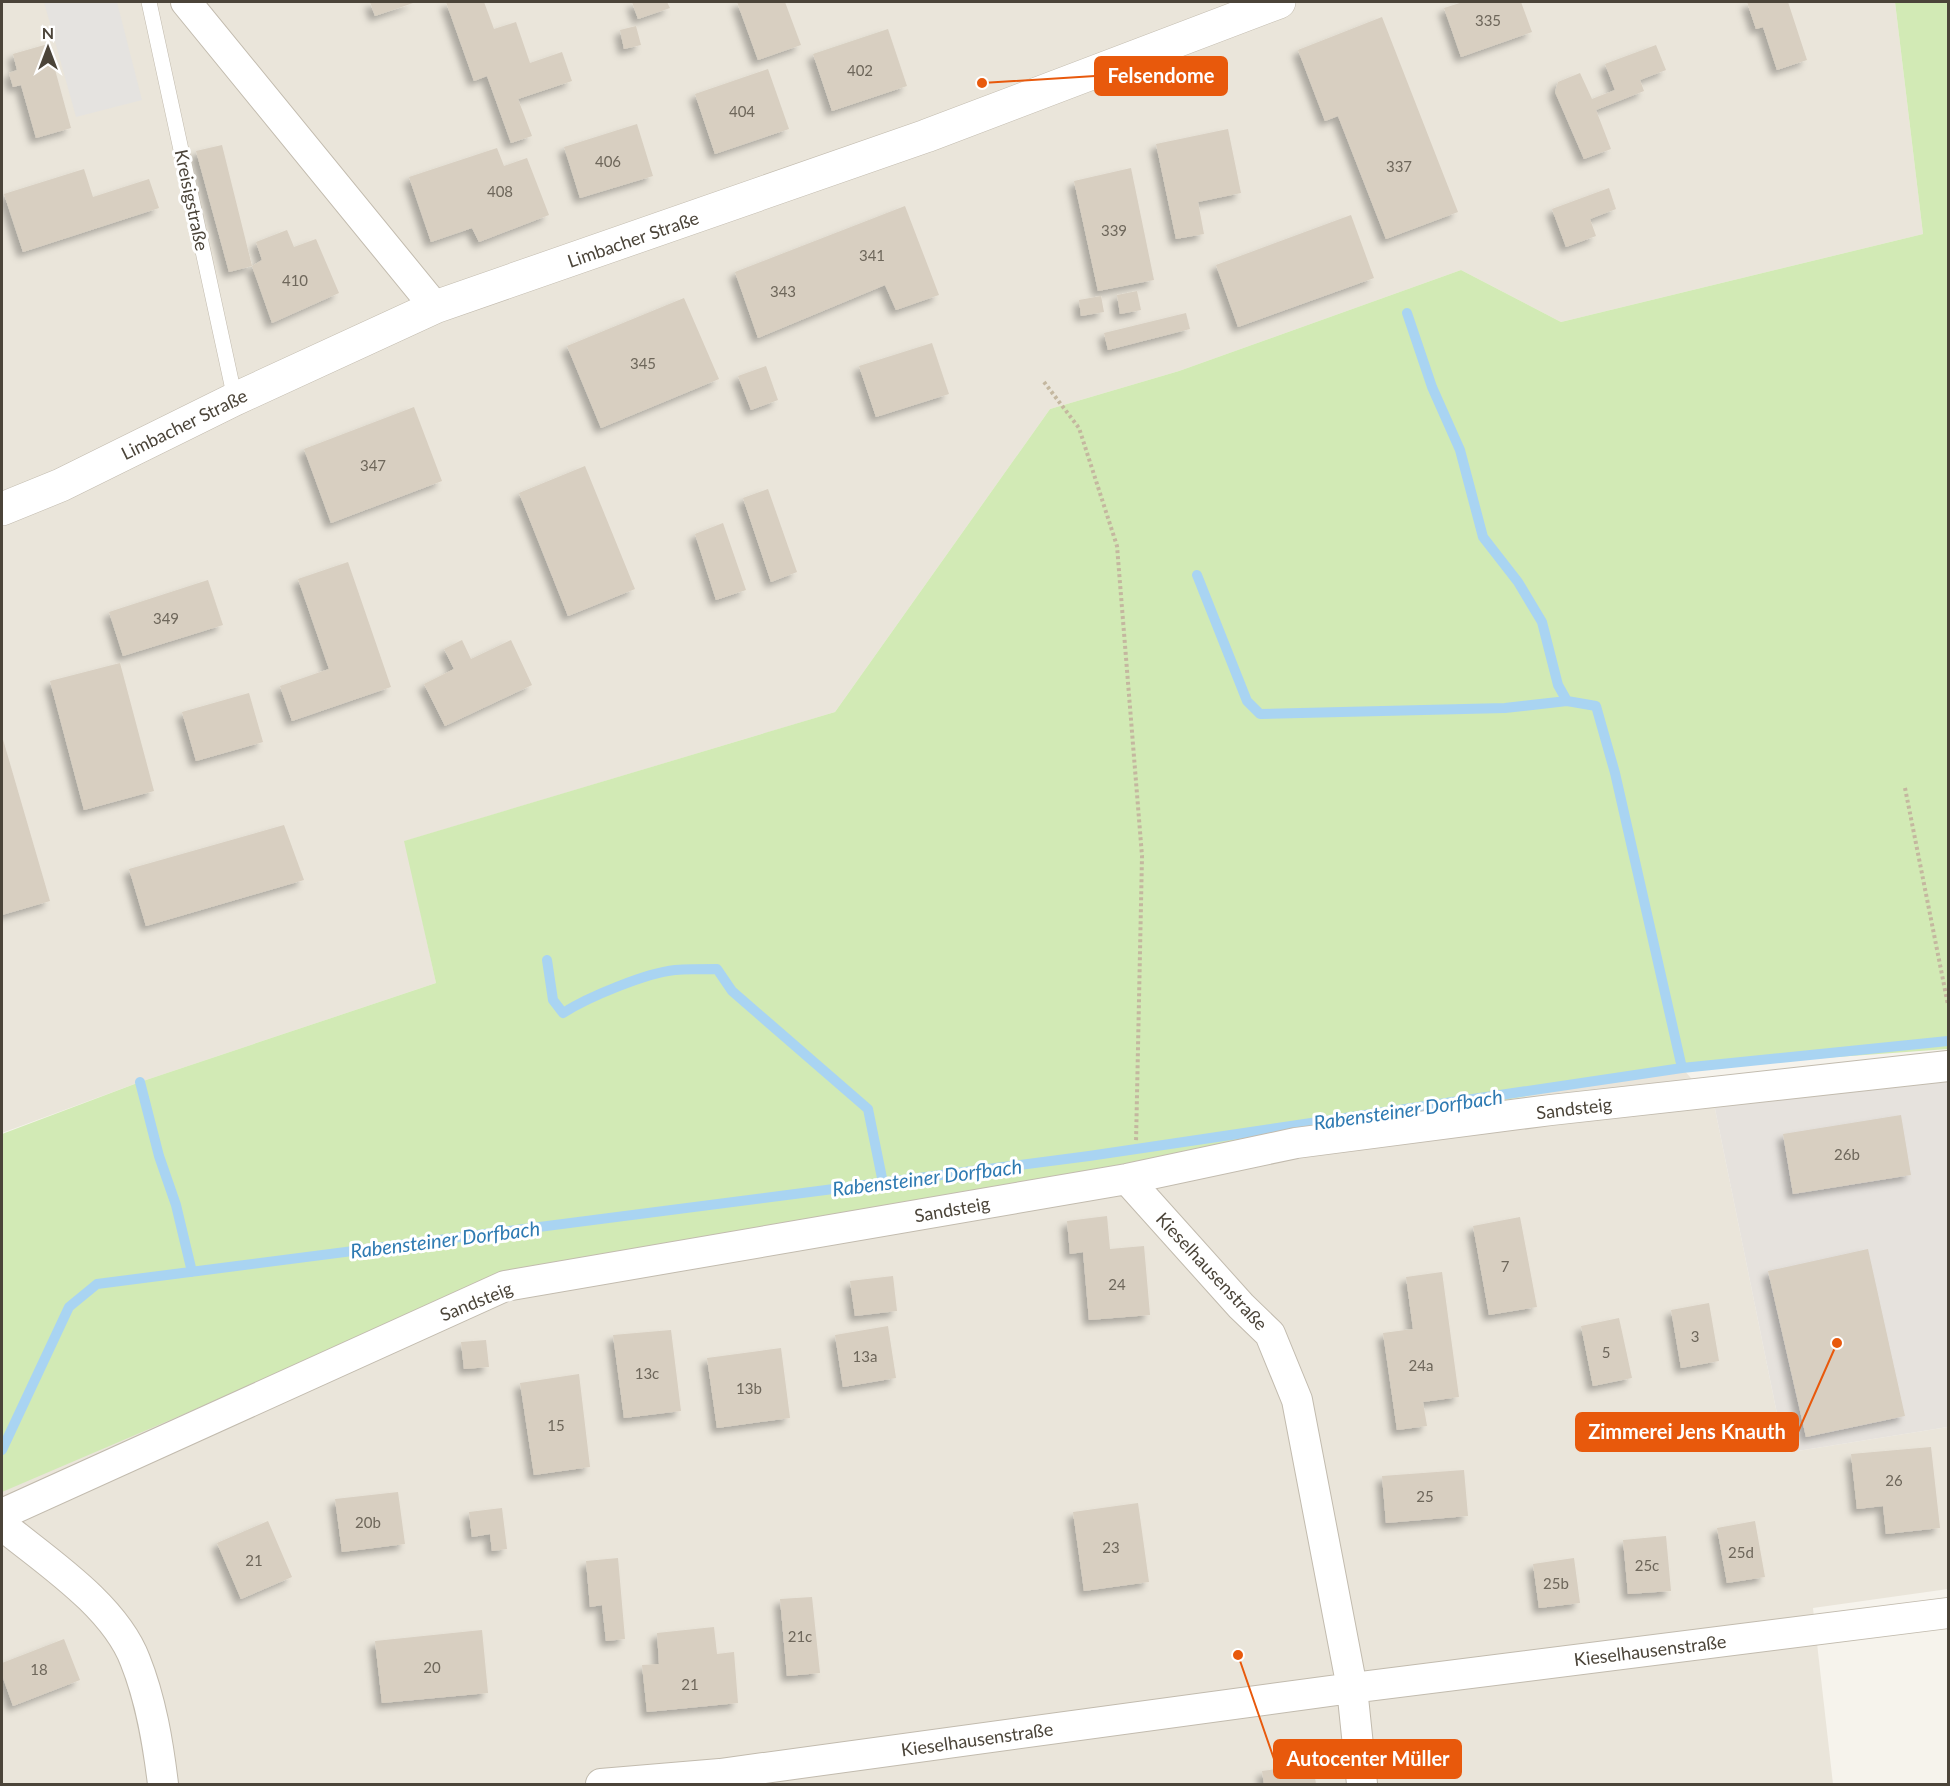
<svg xmlns="http://www.w3.org/2000/svg" width="1950" height="1786" font-family="Lato,sans-serif">
<style>
.residential{fill:#eae5da}
.industrial{fill:#e6e2dd}
.green{fill:#d2eab5}
.parking{fill:#e5e3e0}
.lines{fill:none;stroke-linecap:round;stroke-linejoin:round}
.stream{stroke:#a9d4f2;stroke-width:10}
.building{fill:#d8cfc1;filter:url(#shadow)}
.service-casing{stroke:#c2bbae;stroke-width:16}
.minor-casing{stroke:#c2bbae;stroke-width:32}
.tertiary-casing{stroke:#c2bbae;stroke-width:34}
.path{stroke:#c4b79f;stroke-width:4;stroke-dasharray:3 3;stroke-linecap:butt}
.service{stroke:#fff;stroke-width:15}
.minor{stroke:#fff;stroke-width:30}
.tertiary{stroke:#fff;stroke-width:33}
.labels{text-anchor:middle;dominant-baseline:central;stroke-width:6;stroke-linejoin:round;paint-order:stroke}
.number-label{font-size:15px;fill:#6e675b}
.street-label{font-size:18px;fill:#4b4439;stroke:#fff}
.water-label{font-size:20px;font-style:italic;fill:#2e7ab2;stroke:#fff}
.leader{fill:none;stroke:#e8590c;stroke-width:2}
.callout-dot{fill:#e8590c;stroke:#fff;stroke-width:2}
.callout{fill:#e8590c;stroke:#e8590c;stroke-width:2}
.callout-label{font-size:20px;text-anchor:middle;font-weight:bold;fill:#fff}
</style>
<defs>
<filter id="shadow"><feDropShadow dx="-5.5" dy="5.5" stdDeviation="3" flood-color="#0004"/></filter>
</defs>
<rect width="100%" height="100%" fill="#f6f3ec"/>
<path class="residential" d="M2 2H1895L1923 234 1561 322 1461 270 1179 371 1050 409 835 712 405 841 436 983 140 1082 2 1133Z
M1682 1068 1714 1104 1785 1453 1948 1427V1589L1813 1608 1833 1784H2V1481L487 1284Z"/>
<path class="industrial" d="M1948 1075V1427L1785 1453 1714 1104Z"/>
<path class="green" d="M1895 2H1948V1049L1682 1068 488 1284 2 1492V1134L140 1082 436 983 404 841 835 712 1050 409 1179 371 1461 270 1561 322 1923 234Z"/>
<path class="parking" d="M44 2H117L142 100 76 117Z"/>
<g class="lines">
<path class="stream" d="M1407 313 1432 387 1460 450 1483 537 1518 582 1542 622 1558 685 1567 701
M1197 575 1247 701 1260 714 1505 708 1567 701 1596 706 1615 773 1682 1068
M547 960 553 1000 563 1013C588 997 646 973 675 970 689 969 703 969 717 969L732 991 868 1109 883 1183
M140 1082 159 1156 176 1205 192 1272
M2 1450 69 1307 97 1284 1089 1156 1682 1068 1948 1041"/>
</g>
<path class="building" d="M370 2H416L375 16Z
M446 2H484L494 29 516 22 530 63 562 52 572 81 518 99 532 136 511 143 487 76 474 81Z
M632 2H667L670 8 638 19Z
M737 2H785L801 45 758 60Z
M1463 2H1521L1532 32 1461 57 1444 8Z
M1747 2H1788L1807 60 1777 70 1763 27 1756 29Z
M1382 17 1458 212 1386 239 1338 116 1325 121 1298 50Z
M636 26 641 45 624 49 620 30Z
M888 29 907 86 832 111 813 54Z
M48 44 71 128 36 138 21 85 13 87 9 73 17 70 13 54Z
M1656 45 1666 70 1640 80 1644 91 1596 110 1611 149 1584 159 1555 92 1558 82 1580 73 1592 99 1615 90 1605 64Z
M768 69 789 129 715 154 695 94Z
M637 124 653 176 580 198 564 147Z
M1228 129 1241 193 1198 202 1204 234 1176 239 1156 144Z
M222 145 252 266 229 272 196 151Z
M497 148 504 166 527 158 549 215 479 242 472 228 431 242 409 177Z
M1131 168 1154 280 1098 291 1074 181Z
M84 169 93 197 149 179 159 208 23 252 4 194Z
M1609 188 1616 209 1590 219 1596 236 1566 247 1552 209Z
M905 206 939 295 896 310 885 285 758 338 735 272Z
M1351 215 1374 278 1238 327 1216 265Z
M287 230 294 247 316 239 339 293 272 323 252 266 262 260 256 242Z
M1137 291 1141 310 1120 314 1117 295Z
M1101 296 1104 312 1081 316 1079 300Z
M684 298 719 379 601 428 567 346Z
M1186 313 1190 329 1108 350 1104 333Z
M932 343 949 394 876 417 859 366Z
M766 366 778 400 751 410 738 376Z
M414 407 442 481 331 523 304 449Z
M585 466 635 589 568 616 519 493Z
M768 489 797 572 771 582 743 498Z
M723 523 746 590 716 600 695 534Z
M348 562 391 687 292 721 280 686 329 669 298 579Z
M208 580 223 625 123 656 109 612Z
M462 640 471 659 511 640 532 685 445 726 424 684 454 669 444 649Z
M120 663 154 791 84 810 50 681Z
M249 693 263 742 196 761 182 712Z
M2 736 50 901 2 915Z
M284 825 304 880 146 926 129 869Z
M1901 1115 1911 1175 1793 1194 1783 1134Z
M1107 1216 1110 1249 1144 1246 1150 1315 1089 1320 1083 1252 1070 1254 1067 1221Z
M1520 1217 1537 1307 1489 1315 1473 1226Z
M1868 1249 1905 1416 1806 1437 1768 1271Z
M1442 1272 1459 1397 1423 1402 1427 1426 1397 1430 1383 1333 1413 1329 1406 1277Z
M893 1276 897 1311 855 1316 850 1281Z
M1709 1303 1719 1361 1681 1368 1671 1310Z
M1619 1318 1632 1378 1593 1386 1581 1326Z
M888 1326 896 1378 843 1387 835 1335Z
M671 1330 681 1411 624 1418 613 1335Z
M486 1340 489 1367 464 1369 461 1342Z
M781 1348 790 1418 717 1428 707 1358Z
M579 1374 590 1467 534 1475 520 1383Z
M1931 1447 1940 1528 1886 1534 1883 1506 1857 1509 1851 1454Z
M1464 1470 1468 1516 1386 1523 1382 1476Z
M398 1492 405 1544 342 1552 335 1499Z
M1138 1503 1149 1582 1084 1591 1073 1512Z
M502 1508 507 1549 492 1551 490 1534 472 1537 469 1512Z
M268 1521 292 1577 241 1599 217 1543Z
M1755 1521 1765 1577 1727 1583 1717 1528Z
M1666 1536 1671 1591 1628 1594 1623 1540Z
M618 1558 625 1639 606 1641 602 1605 590 1607 586 1561Z
M1574 1558 1580 1603 1539 1608 1533 1564Z
M812 1597 820 1673 787 1676 780 1599Z
M714 1627 717 1654 734 1652 738 1703 647 1712 642 1665 659 1664 657 1633Z
M482 1630 488 1693 382 1703 375 1641Z
M64 1639 80 1680 13 1706 2 1675V1663Z
M1313 1764 1316 1784H1264L1262 1771Z"/>
<g class="lines">
<g class="service-casing">
<path id="service" d="M149 2 235 399"/>
</g>
<g class="minor-casing">
<path id="minor" d="M186 2 435 307
M1127 1179 1241 1306 1270 1334 1297 1400 1352 1688 1362 1784
M2 1514 505 1286 1127 1179 1296 1143 1551 1110 1948 1066
M2 1525C46 1561 114 1605 135 1660 151 1700 158 1743 163 1784
M601 1784 720 1774 1352 1688 1948 1613"/>
</g>
<g class="tertiary-casing">
<path id="tertiary" d="M2 509 61 485 235 399 435 307 926 136 1279 2"/>
</g>
<path class="path" d="M1044 382 1079 428 1117 546 1142 856 1136 1143
M1905 788 1948 1005"/>
<use href="#service" class="service"/>
<use href="#minor" class="minor"/>
<use href="#tertiary" class="tertiary"/>
</g>
<g class="labels">
<g class="number-label">
<text x="1488" y="20">335</text>
<text x="860" y="70">402</text>
<text x="742" y="111">404</text>
<text x="608" y="161">406</text>
<text x="1399" y="166">337</text>
<text x="500" y="191">408</text>
<text x="1114" y="230">339</text>
<text x="872" y="255">341</text>
<text x="295" y="280">410</text>
<text x="783" y="291">343</text>
<text x="643" y="363">345</text>
<text x="373" y="465">347</text>
<text x="166" y="618">349</text>
<text x="1847" y="1154">26b</text>
<text x="1505" y="1266">7</text>
<text x="1117" y="1284">24</text>
<text x="1695" y="1336">3</text>
<text x="1606" y="1352">5</text>
<text x="865" y="1356">13a</text>
<text x="1421" y="1365">24a</text>
<text x="647" y="1373">13c</text>
<text x="749" y="1388">13b</text>
<text x="556" y="1425">15</text>
<text x="1894" y="1480">26</text>
<text x="1425" y="1496">25</text>
<text x="368" y="1522">20b</text>
<text x="1111" y="1547">23</text>
<text x="1741" y="1552">25d</text>
<text x="254" y="1560">21</text>
<text x="1647" y="1565">25c</text>
<text x="1556" y="1583">25b</text>
<text x="800" y="1636">21c</text>
<text x="432" y="1667">20</text>
<text x="39" y="1669">18</text>
<text x="690" y="1684">21</text>
</g>
<g class="street-label">
<text transform="translate(192 200) rotate(78)">Kreisigstraße</text>
<text transform="translate(633 239) rotate(-19)">Limbacher Straße</text>
<text transform="translate(184 424) rotate(-26)">Limbacher Straße</text>
<text transform="translate(1574 1108) rotate(-7)">Sandsteig</text>
<text transform="translate(952 1209) rotate(-10)">Sandsteig</text>
<text transform="translate(1212 1271) rotate(47)">Kieselhausenstraße</text>
<text transform="translate(476 1301) rotate(-22)">Sandsteig</text>
<text transform="translate(1650 1650) rotate(-7)">Kieselhausenstraße</text>
<text transform="translate(977 1739) rotate(-8)">Kieselhausenstraße</text>
</g>
<g class="water-label">
<text transform="translate(1408 1109) rotate(-8)">Rabensteiner Dorfbach</text>
<text transform="translate(927 1177) rotate(-7)">Rabensteiner Dorfbach</text>
<text transform="translate(445 1239) rotate(-7)">Rabensteiner Dorfbach</text>
</g>
</g>
<path class="leader" d="M982 83L1095 76M1837 1343L1798 1432M1238 1655L1274 1759"/>
<g class="callout-dot">
<circle cx="982" cy="83" r="6"/>
<circle cx="1837" cy="1343" r="6"/>
<circle cx="1238" cy="1655" r="6"/>
</g>
<g class="callout">
<rect x="1095" y="57" width="132" height="38" rx="6"/>
<rect x="1576" y="1413" width="222" height="38" rx="6"/>
<rect x="1274" y="1740" width="187" height="38" rx="6"/>
</g>
<g class="callout-label">
<text x="1161" y="83">Felsendome</text>
<text x="1687" y="1439">Zimmerei Jens Knauth</text>
<text x="1368" y="1766">Autocenter Müller</text>
</g>
<rect width="1950" height="1786" fill="none" stroke="#4b4439" stroke-width="6"/>
<g transform="translate(48 48)" stroke="#ffffff" stroke-width="4.5" paint-order="stroke">
<path d="M0-4.5L10 22L0 15L-10 22Z" fill="#4b4439"/>
<text y="-9" font-size="16" font-weight="bold" text-anchor="middle" fill="#4b4439">N</text>
</g>
</svg>
